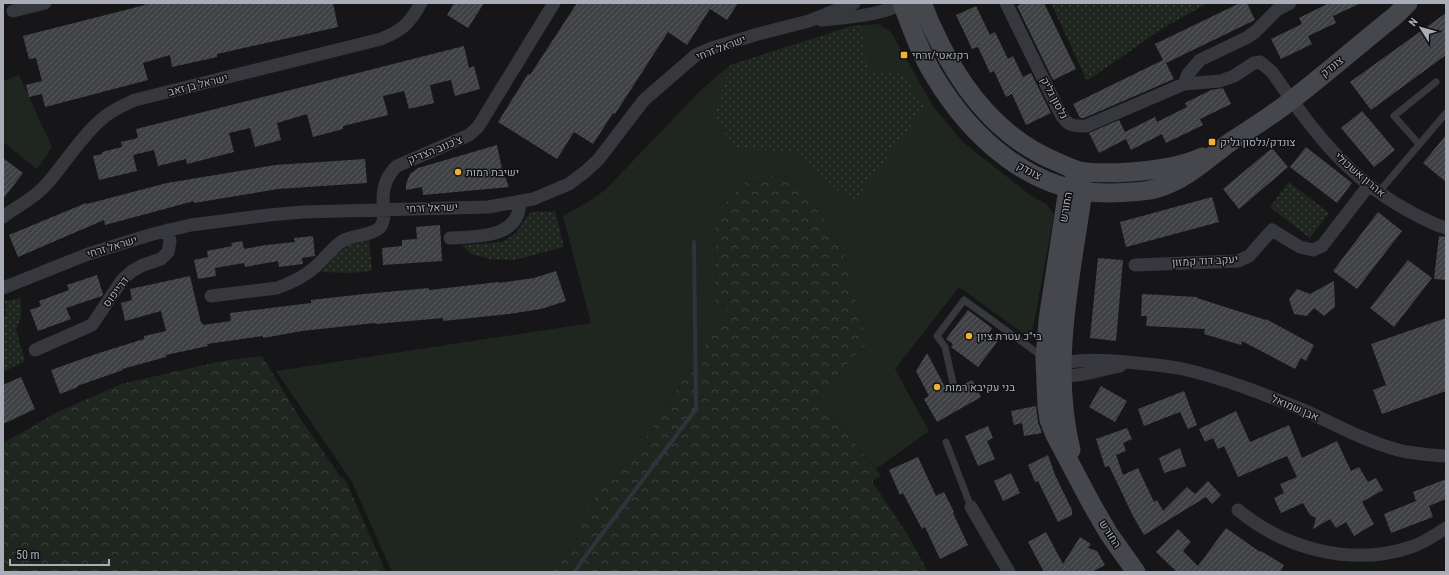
<svg xmlns="http://www.w3.org/2000/svg" width="1449" height="575" font-family="'Roboto Condensed',Heebo,sans-serif">
<style>
.grass{fill:#1e261f}
.forest{fill:url(#forest-crowns)}
.park{fill:url(#park-dots)}
.lines{fill:none;stroke-linecap:round;stroke-linejoin:round}
.stream{stroke:#2c353c;stroke-width:4}
.building{fill:url(#building-hatch)}
.lane{stroke:#37383d;stroke-width:7}
.street{stroke:#37383d;stroke-width:13}
.secondary{stroke:#45474d;stroke-width:19}
.poi-dot{fill:#f2b134;stroke:#111113;stroke-width:1.5}
.labels{text-anchor:middle;dominant-baseline:central;stroke-width:3;stroke-linejoin:round;paint-order:stroke}
.street-label{font-size:11px;fill:#a8adb8;stroke:#111113}
.poi-label{font-size:11px;fill:#a8adb8;stroke:#111113;text-anchor:start}
</style>
<defs>
<pattern id="forest-crowns" width="20" height="18" patternUnits="userSpaceOnUse"><rect width="20" height="18" fill="#1e261f"/><path d="M2 6a3 3 0 1 1 6 0M12 15a3 3 0 1 1 6 0" fill="none" stroke="#3c433d"/></pattern>
<pattern id="park-dots" width="8" height="8" patternUnits="userSpaceOnUse"><rect width="8" height="8" fill="#1e261f"/><path d="M2 2h.1M6 6h.1" fill="none" stroke="#3c433d" stroke-width="1.8" stroke-linecap="round"/></pattern>
<pattern id="building-hatch" width="6" height="6" patternUnits="userSpaceOnUse"><rect width="6" height="6" fill="#404145"/><path d="M-1 1l2-2M0 6l6-6M5 7l2-2" fill="none" stroke="#595a5e"/></pattern>
</defs>
<rect width="100%" height="100%" fill="#161618"/>
<path class="grass" d="M879 24 891 32 934 108 964 143 1030 195 1046 204 1054 214 1031 339 959 287 895 369 929 431 876 469 818 396 867 343 844 255 825 221 807 194 790 180 770 175 716 223 715 302 728 310 634 457 617 472 578 537 553 572H392L352 482 276 371 591 323 563 216 591 200 605 190 699 92 730 65 851 26Z
M19 75 52 147 37 169 3 142V81Z"/>
<path class="forest" d="M770 175 790 180 807 194 825 221 844 255 867 343 818 396 881 476 873 480V483L906 532 928 572H553L578 537 589 505 617 472 634 457 728 310 715 302 716 223 729 198 754 176Z
M262 356 300 418 340 476 345 479 386 572H3V443L56 413 121 384 222 361Z"/>
<path class="park" d="M1051 3H1208L1163 28 1087 81Z
M861 25 868 73 902 74 925 107 853 203 795 152 735 148 714 116 730 65Z
M1289 182 1329 213 1310 238 1270 207Z
M555 211 564 247 514 260 490 259 471 254 462 245 503 242 516 233 530 212Z
M369 240 372 271 350 273 321 272 338 253 349 245Z
M21 298V317L16 330 25 361 3 372V320L6 315 5 301Z"/>
<g class="lines">
<path class="stream" d="M575 572 581 562 696 409 694 242"/>
</g>
<path class="building" d="M145 3H333L338 27 217 54V57L172 67 170 55 143 63 148 80 45 107 42 94 29 97 26 85 42 81 36 58 29 59 23 36 145 5Z
M454 3H484L468 28 447 15Z
M577 3H738L727 20 710 9 687 45 668 32 615 114 613 113 593 144 574 132 557 159 498 122 528 74 530 75Z
M1023 3H1044L1076 69 1053 80 1017 6Z
M1240 3H1247L1255 20 1166 63 1174 79 1084 118H1080L1073 104 1163 60 1155 44Z
M1329 3H1361L1333 16 1336 23 1308 36 1312 44 1281 59 1271 39 1302 24 1299 18Z
M976 6 990 35 995 32 1008 59 1013 56 1023 77 1031 73 1051 113 1026 125 1012 94 1006 97 994 71 990 73 978 47 972 49 956 15Z
M1446 13V55L1371 110 1350 82Z
M464 46 469 68 474 66 480 89 455 96 451 80 430 85 434 103 409 109 404 91 383 96 388 115 343 126V129L313 137 307 114 277 123 281 140 255 147 250 128 229 133 234 152 187 164 186 159 158 166 154 150 133 155 137 171 99 180 93 156 102 154V152L122 147 121 142 138 138 136 129Z
M1223 88 1231 104 1200 119 1203 125 1166 143 1162 134 1131 150 1126 139 1099 153 1089 133 1119 120 1125 132 1155 117 1157 122 1187 107 1185 103 1211 90Z
M1362 111 1395 150 1374 167 1341 128Z
M1446 135V182L1423 163Z
M497 145 502 169 509 187 423 195 422 187 406 190V184L410 174 418 168Z
M1306 147 1352 183 1337 203 1290 167Z
M1272 148 1288 167 1239 209 1223 189Z
M3 158 23 173 3 199Z
M365 159 367 183 278 189 194 203V201L105 225 104 220 18 257 9 235 86 203 87 204 167 183 275 165Z
M1212 197 1219 222 1126 247 1120 222Z
M1378 212 1402 231 1357 289 1333 271Z
M440 225 442 261 383 265 382 248 402 246V240L417 239 416 227Z
M313 236 315 256 302 258 303 264 279 267 278 261 245 267 244 263 215 268 216 276 198 279 194 260 208 257 207 251 232 246 231 243 242 241 244 249 266 245 295 242 294 238Z
M1439 236 1446 237V280L1434 279Z
M1098 258 1123 260 1116 341 1090 338Z
M1408 260 1432 278 1394 327 1370 308Z
M556 271 566 301 541 309 509 314 443 321V318L376 324 375 323 302 331 263 338V336L207 344 208 346 166 355V357L122 369 123 370 77 386 78 387 60 394 51 370 99 353 144 339V336L166 331 161 311 125 321 121 303 132 300 130 289 190 276 201 323 202 322 203 325 231 321 230 313 311 303V300L364 294 429 288V290L499 282V283L534 278Z
M97 275 103 294 102 296 66 308 71 319 38 331 30 310 41 306 39 301 69 290 67 285Z
M1334 281 1335 307 1324 316 1314 308 1307 316 1294 314 1289 299 1297 289 1310 294Z
M1142 294 1197 297V298L1266 320V319L1314 345 1306 361 1301 358 1295 369 1242 341 1241 345 1204 334 1205 329 1146 326 1147 316H1141Z
M968 310 992 328 988 334 998 341 978 367 951 347 953 344 946 339Z
M1446 318V391L1382 414 1373 390 1386 385 1371 344Z
M927 353 944 385 956 389 972 380 981 397 937 422 924 399 929 396 916 371Z
M21 377 35 409 3 424V385Z
M1101 386 1127 401 1115 422 1089 407Z
M1184 391 1197 425 1188 429 1180 412 1144 426 1138 409Z
M1036 406 1038 422 1042 433 1024 436 1022 423 1014 425 1011 411Z
M1236 411 1250 442 1289 425 1302 458 1337 441 1351 471 1359 467 1368 482 1376 478 1383 490 1362 502 1374 524 1354 536 1346 522 1336 528 1330 519 1313 529 1316 518 1310 515 1303 503 1281 513 1274 498 1284 493 1280 484 1297 477 1287 456 1238 477 1224 446 1218 449 1213 438 1205 442 1199 429Z
M988 426 993 438 987 441 995 459 978 466 965 436Z
M1127 428 1132 439 1123 443 1126 451 1116 455 1123 475 1138 468 1154 502 1157 500 1163 511 1187 487 1195 494 1208 481 1221 495 1212 504 1206 497 1144 535 1133 516 1109 466 1105 467 1096 439Z
M1180 448 1186 466 1164 473 1159 458Z
M1048 455 1055 475 1072 510V515L1058 522 1038 481 1035 482 1028 465Z
M918 457 936 496 944 492 954 512 953 513 968 545 940 559 925 527 922 529 903 493 900 495 889 470Z
M1011 473 1020 493 1003 501 994 481Z
M1446 479V499L1429 506 1433 517 1391 533 1384 514 1416 501 1413 492Z
M1226 528 1260 552 1261 551 1284 565 1280 572H1177L1156 552 1178 529 1191 542 1183 551 1198 566Z
M1046 532 1063 564 1080 537 1091 544 1088 548 1097 551 1105 565 1092 572H1044L1028 542Z"/>
<g class="lines">
<path class="lane" d="M1419 144 1394 116 1436 82
M1378 193 1446 113
M953 383 945 347 937 336 964 300 1043 357
M946 442 971 507"/>
<path class="street" d="M1006 3 1058 109C1065 123 1069 127 1086 126L1184 84 1220 81 1234 76 1254 63 1260 62 1272 72C1312 129 1345 176 1407 210 1420 217 1432 224 1446 228
M13 11 45 3
M821 20C844 18 884 15 903 3
M1184 84 1188 74 1200 60 1246 38 1255 32 1277 10 1290 3
M3 217C16 207 31 200 43 188 64 166 79 138 103 118 112 110 124 105 135 100L381 39C403 30 409 24 421 3
M450 238C477 236 519 239 520 202
M1135 265 1238 261 1249 256 1272 230 1300 247 1313 250 1322 246 1369 185
M3 288 88 254 153 234 191 225 269 215 303 212 488 207 533 199 569 184 586 171 598 160 644 100 696 55 712 48 758 34 809 21 854 3
M211 296 277 288C291 283 304 277 315 267 324 260 334 245 344 240 354 235 375 235 381 226 386 218 383 207 383 199 383 186 388 174 397 166L469 135 478 127 554 3
M35 350 92 325 122 280 132 271 143 265 161 259 168 252 170 241 168 230
M1055 366C1073 358 1106 360 1126 362 1145 364 1165 365 1183 369 1223 378 1263 394 1301 409 1333 423 1364 441 1398 450 1414 454 1430 455 1446 456
M1055 374C1073 380 1101 369 1120 366
M971 507 1009 572
M1238 510C1285 549 1352 567 1411 547 1424 543 1435 535 1446 528"/>
<path class="secondary" d="M902 3C911 27 920 52 933 74 971 138 1032 194 1110 193 1126 192 1143 193 1158 188 1187 179 1206 160 1229 143 1250 129 1273 115 1293 99 1328 72 1361 43 1396 15L1408 3
M922 3C948 70 988 134 1057 162 1064 165 1072 169 1080 171 1096 174 1115 173 1131 172 1155 170 1181 167 1202 157
M1080 171 1068 189 1048 320 1045 358 1047 406 1049 420 1055 435 1091 503 1109 534 1136 572
M1071 450C1050 364 1071 277 1083 191L1081 179"/>
</g>
<g class="poi-dot">
<rect x="900" y="51" width="8" height="8" rx="2"/>
<rect x="1208" y="138" width="8" height="8" rx="2"/>
<circle cx="458" cy="172" r="4"/>
<circle cx="969" cy="336" r="4"/>
<circle cx="937" cy="387" r="4"/>
</g>
<g class="labels">
<g class="street-label">
<text transform="translate(721 48) rotate(-21)">ישראל זרחי</text>
<text transform="translate(1332 67) rotate(-39)">צונדק</text>
<text transform="translate(198 85) rotate(-14)">ישראל בן זאב</text>
<text transform="translate(1054 98) rotate(62)">נלסון גליק</text>
<text transform="translate(435 150) rotate(-22)">צ'כנוב הצדיק</text>
<text transform="translate(1029 171) rotate(28)">צונדק</text>
<text transform="translate(1360 175) rotate(40)">אהרון אשכולי</text>
<text transform="translate(1066 207) rotate(-80)">החורש</text>
<text transform="translate(432 208) rotate(-2)">ישראל זרחי</text>
<text transform="translate(112 247) rotate(-17)">ישראל זרחי</text>
<text transform="translate(1205 261) rotate(-3)">יעקב דוד קמזון</text>
<text transform="translate(116 292) rotate(-53)">דרייפוס</text>
<text transform="translate(1295 408) rotate(23)">אבן שמואל</text>
<text transform="translate(1110 534) rotate(57)">החורש</text>
</g>
<g class="poi-label">
<text x="912" y="55">רקנאטי/זרחי</text>
<text x="1220" y="142">צונדק/נלסון גליק</text>
<text x="466" y="172">ישיבת רמות</text>
<text x="977" y="336">בי"כ עטרת ציון</text>
<text x="945" y="387">בני עקיבא רמות</text>
</g>
</g>
<rect width="1449" height="575" fill="none" stroke="#a8adb8" stroke-width="8"/>
<g transform="translate(1421 28) rotate(307)" stroke="#111113" stroke-width="3" paint-order="stroke">
<path d="M0-3L7 15L0 10L-7 15Z" fill="#a8adb8"/>
<text y="-6" font-size="11" font-weight="bold" text-anchor="middle" fill="#a8adb8">N</text>
</g>
<path d="M10 559v6h99v-6" fill="none" stroke="#a8adb8" stroke-width="2"/>
<text x="16" y="559" font-size="12" fill="#a8adb8" stroke="#111113" stroke-width="3" paint-order="stroke">50 m</text>
</svg>
